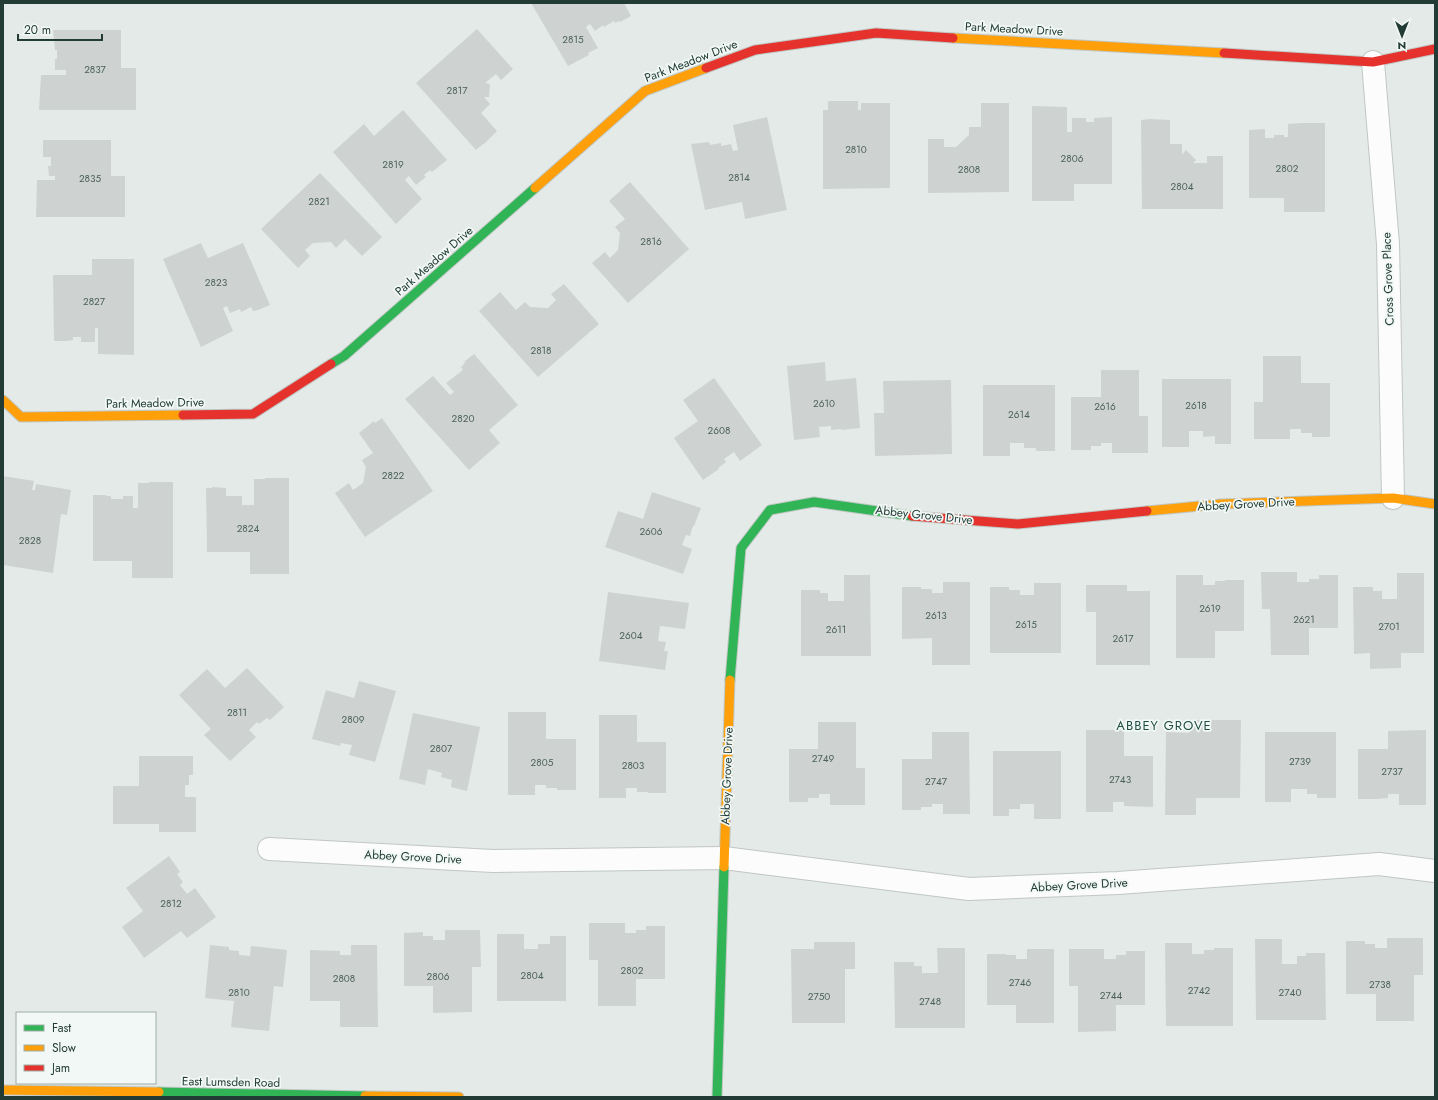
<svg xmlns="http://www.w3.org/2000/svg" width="1438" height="1100" font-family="Jost,sans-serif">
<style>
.building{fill:#ced3d1}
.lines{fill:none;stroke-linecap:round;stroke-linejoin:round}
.street-casing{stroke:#c1c7c4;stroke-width:24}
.fast-casing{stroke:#bfc7c4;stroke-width:11}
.slow-casing{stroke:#bfc7c4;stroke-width:11}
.jam-casing{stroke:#bfc7c4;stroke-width:11}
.street{stroke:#fbfcfb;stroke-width:22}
.fast{stroke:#30b455;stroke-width:9}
.slow{stroke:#ff9f0a;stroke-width:9}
.jam{stroke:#e5322d;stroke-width:9}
.labels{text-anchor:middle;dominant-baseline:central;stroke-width:3.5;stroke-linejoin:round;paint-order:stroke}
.number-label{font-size:10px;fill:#4d625c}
.street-label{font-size:12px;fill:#223c35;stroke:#f2f8f5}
.neighbourhood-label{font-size:13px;letter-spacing:1px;fill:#1f4d42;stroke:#f2f8f5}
</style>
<rect width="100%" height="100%" fill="#e4eae7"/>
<path class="building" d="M531 3H624L631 16 620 22 619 21 615 23 614 21 604 27 603 25 595 31 590 24 586 27 598 48 588 53 589 55 568 66Z
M477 29 513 69 501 80 496 74 485 83 490 84 489 97H484L490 104 481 113 497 131 484 144H483L476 150 416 83Z
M53 30H121V68H136V110H39L41 75H66V70H55V59H57V50H55Z
M828 101H858V110H861V103H890V188L823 189V110H828Z
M981 103H1009V192L928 193V139H944V147H956L969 135V127H981Z
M1032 106 1067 107V132H1072V118H1086V122H1094V118L1112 117V184H1074V201H1032Z
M403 110 447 160 432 172 430 170 424 175 426 177 416 185 409 176 405 180 422 199 396 224 333 152 364 124 374 136Z
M767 117 787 210 745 219 742 202 705 210 691 144 709 142 710 145 721 143V146L731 144 733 151 738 150 733 125Z
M1150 119 1170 120V144H1182V155L1186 150 1196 160 1193 163H1207V156H1223V209H1142L1141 120Z
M1301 123H1325V212H1284V198H1249V130L1265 129V138H1274V135H1284V137H1288V124Z
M43 140H111V176H125V217H36L37 180H55V176H49L48 166H51V157H43Z
M320 173 382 237 362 256 345 239 336 248 331 242 313 243 305 250 310 256 298 268 261 229Z
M630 182 689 249 628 303 592 263 605 252 610 258 618 250 620 233 615 227 625 219 609 201Z
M201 243 208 258 243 243 270 305 258 310 253 311 251 307 241 312 240 309 230 313 227 306 223 308 233 331 201 347 163 259Z
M92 259H134V355L98 354V328H95V342H81V337H73V340L67 341H54L53 275H92Z
M564 284 599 324 538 377 479 311 500 292 516 310 525 302 530 307 548 308 556 300 551 294Z
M474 354 518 405 489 430 500 443 469 470 405 399 433 376 450 395 454 392 446 383 463 370 461 367 465 363 464 362Z
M1263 356H1301V383H1330V437H1312V433H1301V429H1290V439H1254V402H1263Z
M825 362 826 381 856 378 860 428 841 430V429L831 430V426L819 427 820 437 794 440 787 366Z
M1101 370H1139V416H1148V453H1112V443H1101V446H1091V450H1071V397H1101Z
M714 378 762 445 740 461 734 452 724 459 726 462 718 468 719 469 703 480 674 438 698 421 683 400Z
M1162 379H1231V444H1215V436L1203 437V431H1189V447H1162Z
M951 380 952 454 875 456 874 413H884L883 381Z
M983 385H1055V451H1036V448H1024V443H1010V456H983Z
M382 418 433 491 365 537 335 493 349 483 353 490 363 483 366 467 362 460 373 453 359 433 374 421 375 423Z
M3 476 34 481 32 490H35L36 484 71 490 67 515 61 514 53 573 3 565Z
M265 478H289V574H250V552H207L206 488H212V487L226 488V496H242V505H254V479H265Z
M149 482H173V578H132V561H93V495H106V496H111V499H123V496H133V508H138V483H149Z
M652 492 701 508 694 526H693L690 536 686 535 682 545 692 549 683 574 605 547 618 511 643 519Z
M1261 572H1297V582H1309V579H1319V575H1338V628H1309V655H1271L1270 609H1262Z
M1397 573H1424V653H1401V668L1370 669V653L1354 654 1353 587H1373V591H1382V599H1397Z
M844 575H870L871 656H801V590H820V593H828V601H844Z
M1176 575H1203V585H1215V581H1225V580H1244V631H1215V658H1176Z
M943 582H970V665H932V638L902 639V587H921V589H932V593H943Z
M1034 583H1061V653H990V587H1009V590H1020V595H1034Z
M1086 585H1127V591H1150V665H1096V612H1086Z
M608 592 689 603 685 629 660 626 658 641 666 642 664 651H668L665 670 599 661Z
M247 668 284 707 270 720 267 718 259 724 257 722 249 730 256 737 230 761 204 735 211 729 179 695 207 669 225 688Z
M359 681 396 691 375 762 349 755 352 745 341 743 340 746 312 739 326 690 354 698Z
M508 712H546V739H576V790H557V788H546V785H535V795H508Z
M413 713 480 727 467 791 451 787 452 780 441 777 442 773 428 769 425 785 399 779Z
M599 715H637V742H666V793H648V792H637V788H626V798H599Z
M1189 720H1241L1240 798H1196V815H1165L1166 732 1189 733Z
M818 722H856V768H865V805H830V794H819V798H808V802H789V749H818Z
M1086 730H1124V756H1153V807L1124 806V802H1113V812H1086Z
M1426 730V805H1399V794H1388V798L1377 799H1358V749H1388V731Z
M932 732H969L970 814H943V804H932V807H921V810H902V759H932Z
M1265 732H1336V798H1317V794H1307V789H1291V802H1265Z
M993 751H1061V819H1034V804H1020V809H1009V816H993Z
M139 756H193V775H189V785H185V797H196V832H159V824H113V786H139Z
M169 856 180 872 177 874 183 882 180 885 187 894 195 888 216 917 187 938 181 931 144 958 122 927 143 911 126 888Z
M589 923H625V933H636V930H646V926H665V979H636V1006H598V960H589Z
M445 930H480L481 967H472V1012L433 1013V986H404V933L423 932V936H433V940H445Z
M497 934H524V949H538V944H550V936H566V1001H497Z
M1387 938H1423V975H1414V1021H1376V994H1346V941H1365V944H1375V948H1387Z
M1255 939H1282V964H1297V956H1306V953H1325L1326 1020H1256Z
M814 942H855V969H845V1023H792L791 949H814Z
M1165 943H1192V954H1204V950H1214V948H1233V1026H1166Z
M210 945 229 947V950L239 951V955L250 956 251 946 287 950 283 987 274 986 269 1031 231 1027 234 1001 205 998Z
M351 945H377L378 1027H340V1001H310V950L340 951V955H351Z
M937 948H965V1028H895L894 962H914V966H922V973H938Z
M1027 949H1054V1023H1016V1005H987V954H1006V955H1016V959H1027Z
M1069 949H1104V959H1116V955H1126V951H1145V1005H1116V1031L1078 1032V986H1069Z"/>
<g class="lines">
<g class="street-casing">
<path id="street" d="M1373 62 1388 244 1393 498
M269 849 493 861 724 858 969 889 1118 883 1379 864 1435 871"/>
</g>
<g class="fast-casing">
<path id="fast" d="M331 364 344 356 535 188
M730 680 741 548 770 510 814 502 912 516
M159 1092 365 1096
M717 1097 724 867"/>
</g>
<g class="slow-casing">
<path id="slow" d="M953 38 1224 53
M535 188 645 91 706 68
M3 400 21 417 183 415
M1147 511 1221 504 1393 498 1435 504
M724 867 730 680
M3 1090 159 1092
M365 1096 459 1097"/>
</g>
<g class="jam-casing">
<path id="jam" d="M1224 53 1373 62 1435 49
M706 68 755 50 876 33 953 38
M183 415 253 414 331 364
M912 516 1018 524 1147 511"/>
</g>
<use href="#street" class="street"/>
<use href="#fast" class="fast"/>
<use href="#slow" class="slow"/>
<use href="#jam" class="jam"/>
</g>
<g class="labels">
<g class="number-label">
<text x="573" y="39">2815</text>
<text x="95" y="69">2837</text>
<text x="457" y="90">2817</text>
<text x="856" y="149">2810</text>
<text x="1072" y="158">2806</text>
<text x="393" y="164">2819</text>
<text x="1287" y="168">2802</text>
<text x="969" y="169">2808</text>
<text x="739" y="177">2814</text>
<text x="90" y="178">2835</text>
<text x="1182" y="186">2804</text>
<text x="319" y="201">2821</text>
<text x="651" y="241">2816</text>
<text x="216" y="282">2823</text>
<text x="94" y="301">2827</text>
<text x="541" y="350">2818</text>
<text x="824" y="403">2610</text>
<text x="1196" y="405">2618</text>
<text x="1105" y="406">2616</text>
<text x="1019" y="414">2614</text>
<text x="463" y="418">2820</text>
<text x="719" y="430">2608</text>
<text x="393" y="475">2822</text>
<text x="248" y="528">2824</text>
<text x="651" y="531">2606</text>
<text x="30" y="540">2828</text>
<text x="1210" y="608">2619</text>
<text x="936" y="615">2613</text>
<text x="1304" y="619">2621</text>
<text x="1026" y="624">2615</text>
<text x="1389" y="626">2701</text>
<text x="836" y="629">2611</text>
<text x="631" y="635">2604</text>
<text x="1123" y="638">2617</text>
<text x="237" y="712">2811</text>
<text x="353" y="719">2809</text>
<text x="441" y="748">2807</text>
<text x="823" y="758">2749</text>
<text x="1300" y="761">2739</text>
<text x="542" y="762">2805</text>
<text x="633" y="765">2803</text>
<text x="1392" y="771">2737</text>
<text x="1120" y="779">2743</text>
<text x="936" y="781">2747</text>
<text x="171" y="903">2812</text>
<text x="632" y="970">2802</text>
<text x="532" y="975">2804</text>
<text x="438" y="976">2806</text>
<text x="344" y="978">2808</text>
<text x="1020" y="982">2746</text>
<text x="1380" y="984">2738</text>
<text x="1199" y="990">2742</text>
<text x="239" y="992">2810</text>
<text x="1290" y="992">2740</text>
<text x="1111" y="995">2744</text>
<text x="819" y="996">2750</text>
<text x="930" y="1001">2748</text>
</g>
<g class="street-label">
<text transform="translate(1014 29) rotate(3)">Park Meadow Drive</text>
<text transform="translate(691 61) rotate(-21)">Park Meadow Drive</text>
<text transform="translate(434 261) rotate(-41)">Park Meadow Drive</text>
<text transform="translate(1388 279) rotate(-92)">Cross Grove Place</text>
<text transform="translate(155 403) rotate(-1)">Park Meadow Drive</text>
<text transform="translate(1246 504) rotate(-3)">Abbey Grove Drive</text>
<text transform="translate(924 515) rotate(6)">Abbey Grove Drive</text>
<text transform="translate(727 776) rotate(-88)">Abbey Grove Drive</text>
<text transform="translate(413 857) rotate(3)">Abbey Grove Drive</text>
<text transform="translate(1079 885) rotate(-3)">Abbey Grove Drive</text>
<text transform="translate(231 1082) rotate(1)">East Lumsden Road</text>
</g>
<g class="neighbourhood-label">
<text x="1164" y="725">ABBEY GROVE</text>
</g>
</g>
<rect width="1438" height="1100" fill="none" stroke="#223c35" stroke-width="8"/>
<rect x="16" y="1012" width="140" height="72" fill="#f2f8f5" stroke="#9fada8"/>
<rect x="24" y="1025" width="20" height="6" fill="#30b455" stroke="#9fada8"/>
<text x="52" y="1032" font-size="12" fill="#223c35">Fast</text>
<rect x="24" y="1045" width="20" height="6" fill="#ff9f0a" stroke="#9fada8"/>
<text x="52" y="1052" font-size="12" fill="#223c35">Slow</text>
<rect x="24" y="1065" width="20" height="6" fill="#e5322d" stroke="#9fada8"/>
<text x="52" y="1072" font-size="12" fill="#223c35">Jam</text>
<g transform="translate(1402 36) rotate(180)" stroke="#f2f8f5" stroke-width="3" paint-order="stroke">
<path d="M0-3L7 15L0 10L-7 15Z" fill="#223c35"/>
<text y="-6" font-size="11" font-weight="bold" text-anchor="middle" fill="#223c35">N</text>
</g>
<path d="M18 34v6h84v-6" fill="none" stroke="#223c35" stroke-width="2"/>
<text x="24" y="34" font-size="12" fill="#223c35" stroke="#f2f8f5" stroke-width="3" paint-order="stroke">20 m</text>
</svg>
